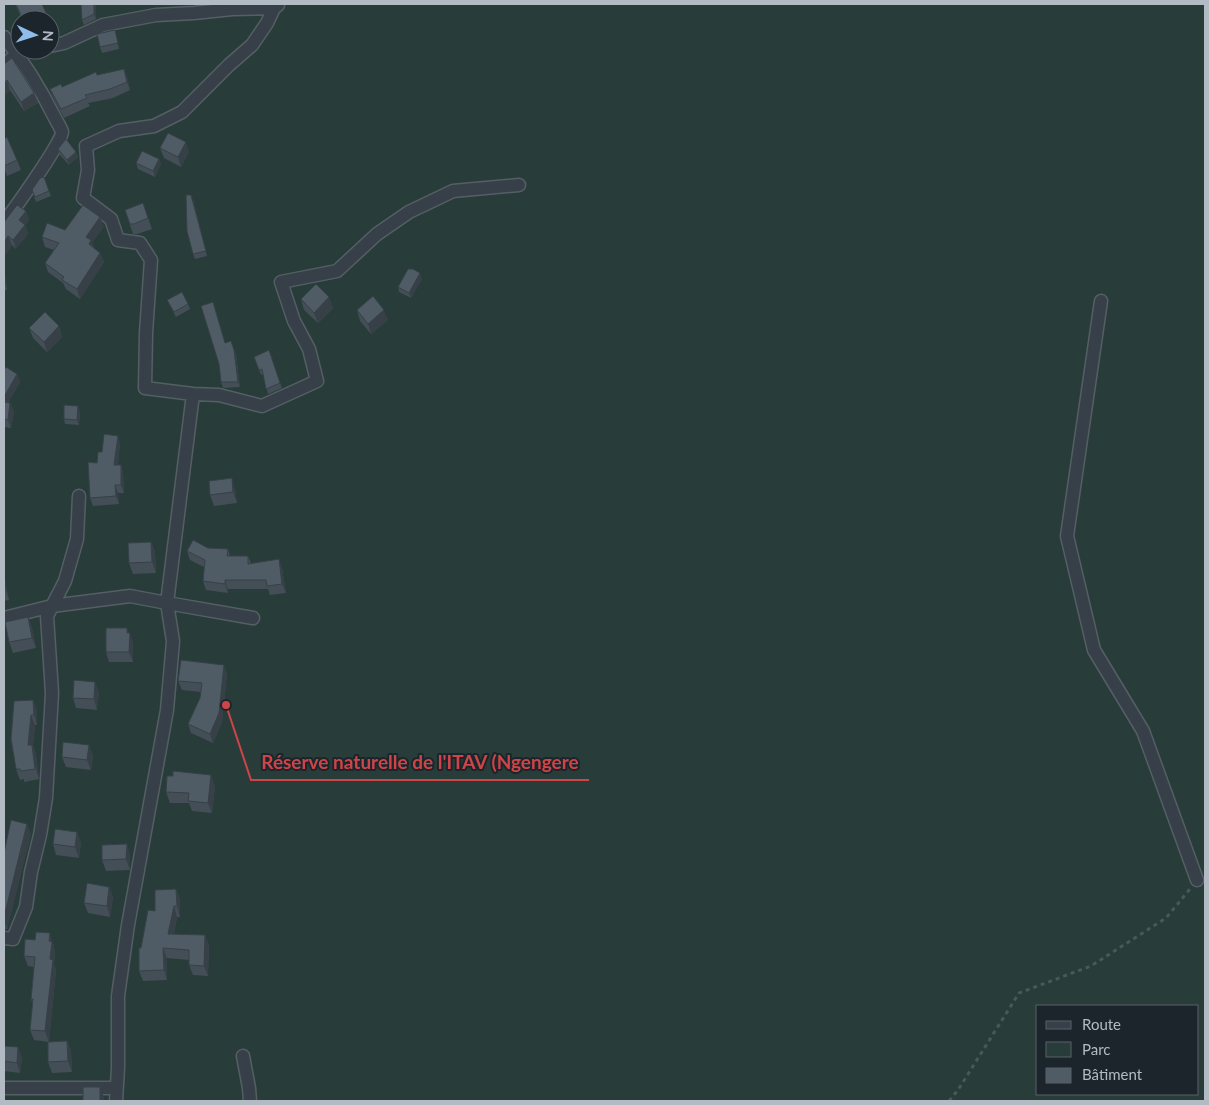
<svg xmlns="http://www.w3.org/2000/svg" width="1209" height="1105" font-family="Lato,sans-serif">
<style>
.green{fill:#283c3a;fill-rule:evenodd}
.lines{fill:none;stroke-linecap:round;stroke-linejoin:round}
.minor-casing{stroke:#555e65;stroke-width:15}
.path{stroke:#475959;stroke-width:3;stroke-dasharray:4 4;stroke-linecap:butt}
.minor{stroke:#374048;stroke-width:12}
.wall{fill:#444e57}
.shaded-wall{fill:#374047}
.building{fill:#4f5b65;stroke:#374047}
.leader{fill:none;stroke:#cf4547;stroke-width:2}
.callout-dot{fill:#cf4547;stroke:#1c252c;stroke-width:2}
.callout-label{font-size:19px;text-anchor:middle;font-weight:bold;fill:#cf4547;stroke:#1c252c;stroke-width:4;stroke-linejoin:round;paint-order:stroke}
</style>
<rect width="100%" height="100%" fill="#242e37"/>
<path class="green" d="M4 4H1205V1101H4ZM20 20H50V50H20ZM1038 1006H1198V1094H1038Z"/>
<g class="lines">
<g class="minor-casing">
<path id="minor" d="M4 37C24 62 41 90 55 118 57 122 61 128 62 132 63 141 13 211 4 222
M50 46 64 43 103 25 156 15 194 13 232 9 274 8 278 5
M4 65 17 54 30 50
M1101 301 1067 536 1094 650 1143 731 1197 880
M193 394 145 388 146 333 151 260 140 243 118 240 111 219 83 198 88 170 86 146 119 131 154 126 182 112 229 65 252 45 267 23 274 8
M4 618 52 606 130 596 167 603 253 618
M4 938 13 939 26 907 31 872 40 835 46 798 52 693 47 616 65 581 77 539 79 496
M243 1056 249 1088 250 1101
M4 1088H116
M116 1101 118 1068V996L128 925 167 710 173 641 167 603 193 394 219 395 262 406 317 381 309 349 294 321 281 282 337 271 377 234 409 212 453 191 519 185"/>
</g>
<path class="path" d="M949 1101 958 1090 1019 993 1091 966 1166 918 1190 889"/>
<use href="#minor" class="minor"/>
</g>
<path class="wall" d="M15 4H42L49 20H22Z
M81 4H96V19L84 25 82 20Z
M116 35 119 49 102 53 100 47Z
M4 64 34 93 38 103 24 111 10 90 4 96Z
M97 75 127 77 130 90 113 98 88 103 90 106 64 118 53 97 50 89 62 87Z
M4 139 17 160 21 170 7 176 4 168Z
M160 148 189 152 181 167 164 158Z
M58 149 76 152 78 157 69 165 60 155Z
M159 159 161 164 155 177 138 169 136 163Z
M44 177 51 196 36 202 32 190Z
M193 200 207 256 195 259 193 254Z
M143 203 152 229 137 234H133L125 210Z
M26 211 29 220 25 225 28 234 16 249 12 245 4 256V222Z
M104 226 92 243 94 248 100 253 104 262 80 299 66 289 63 283 48 272 45 263 54 250 45 247 42 237 65 230Z
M4 273 6 281 7 290H4Z
M422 279 411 298 399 292 398 287Z
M329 297 333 308 318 323 304 310 301 299Z
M167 300 188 304 190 309 176 317Z
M357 310 388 320 371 334 360 321Z
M59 326 62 337 47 352 33 338 29 328Z
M231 341 236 355 240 387 223 388 221 382Z
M269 351 282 388 268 394 263 374 261 375 254 357Z
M4 370 17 374 20 382 8 403H10L14 412 11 428 4 427Z
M80 411 79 425 65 424 64 419Z
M120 443 118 465H121L123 473 124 493H118L119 504 93 506 90 498 97 463 102 452Z
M235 489 237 503 214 506 210 495Z
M151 542 155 552 156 573 133 574 129 563Z
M208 548 228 549 230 556H248L251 563 282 568 286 593 270 595 268 589H228V593L206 590 203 581 204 567 190 560 187 551Z
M4 575 9 600 4 601Z
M28 617 32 628 36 648 13 653 9 642Z
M127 628 133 643V662H109L106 652Z
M227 674 222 722 213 743 191 733 188 724 200 698 201 692 182 690 178 681Z
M99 692 97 710 76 708 73 698Z
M33 700 37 711V725H35L33 745 36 755 39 779 24 782V779L20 780 16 769Z
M93 755 91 770 66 767 62 757Z
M211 775 215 786 212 813 192 811 189 803H170L166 792Z
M77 832 81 843 79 858 56 855 53 844Z
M31 834 7 929H4V853Z
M130 854V870L106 871 102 860Z
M109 887 113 897 110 917 88 913 84 903Z
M176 889 180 900V917H177L174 934 209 945 208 976 193 975 189 965V960L167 958V980L143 981 139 971 141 948 155 911Z
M35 940 54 944 53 946 55 952 54 964 56 970 49 1042 67 1041 71 1051 72 1072 52 1073 48 1062 49 1042 34 1040 30 1030 33 1005 31 999 34 967 28 966 24 956Z
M4 1046 18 1047 22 1058 20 1073 4 1071Z"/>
<path class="shaded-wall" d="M94 4H96V19L94 14Z
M124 69 127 77 130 90 127 82Z
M7 80 10 90 4 96V84Z
M34 93 38 103 24 111 21 102Z
M186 142 189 152 181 167 178 157Z
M76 152 78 157 69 165 67 160Z
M159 159 161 164 155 177 153 171Z
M26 211 29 220 25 225 28 234 16 249 13 240 19 220Z
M100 217 104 226 92 243 95 249 93 254 86 237Z
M8 236 12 245 4 256V243Z
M100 253 104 262 80 299 77 289Z
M4 273 6 281 7 290 4 282Z
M420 273 422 279 411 298 409 293Z
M329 297 333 308 318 323 314 313Z
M384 310 388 320 371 334 368 324Z
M59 326 62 337 47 352 44 342Z
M234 350 236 355 240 387 238 382Z
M17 374 20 382 4 410V397Z
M10 403 14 412 11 428 8 420Z
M78 406 80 411 79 425 77 420Z
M118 436 120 443 117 473 114 465Z
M121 465 123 473 124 493 121 485Z
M232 478 235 489 237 503 233 492Z
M115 485 118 493 119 504 116 496Z
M151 542 155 552 156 573 152 562Z
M279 559 282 568 286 593 282 584Z
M4 575V577L9 600 5 589 4 583Z
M225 580 228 589V593L225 584Z
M28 617 32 628 36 648 32 638Z
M127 628 133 643V662L129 652Z
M224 665 227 674 222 722 213 743 210 734Z
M95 682 99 692 97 710 94 699Z
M33 700 37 711V725L34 715Z
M31 715 35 725 33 745 36 755 39 779 28 745Z
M89 745 93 755 91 770 87 760Z
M211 775 215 786 212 813 208 803Z
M27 824 31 834 7 929 4 920V917Z
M77 832 81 843 79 858 75 847Z
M127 844 130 854V870L126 859Z
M109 887 113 897 110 917 107 906Z
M176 889 180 900V917L177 906Z
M174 906 177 917 172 944 168 934Z
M50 933 55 952 54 964 56 970 49 1042 45 1031 50 959 49 941Z
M205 935 209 945 208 976 204 966Z
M163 948 167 958V980L164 970Z
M67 1041 71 1051 72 1072 68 1061Z
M18 1047 22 1058 20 1073 17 1063Z
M100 1087 104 1098V1101H100Z"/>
<path class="building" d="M16 4H42L46 13 31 20H23Z
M81 4H94V14L82 20Z
M115 30 118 43 100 47 97 34Z
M12 58 34 93 21 102 7 80 4 84V64Z
M124 69 127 82 110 89 85 95 87 98 61 109 50 89 61 84 62 87 96 72 97 75Z
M168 133 186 142 178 157 160 148Z
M7 137 17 160 4 166V139Z
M66 139 76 152 67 160 58 149Z
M142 151 159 159 153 171 136 163Z
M44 177 49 191 35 197 32 190 40 178Z
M186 195H191L206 251 193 254 187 231Z
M143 203 148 218 134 224H130L125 210Z
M17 205 26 211 19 220 25 225 13 240 8 236 4 243V222Z
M83 205 100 217 86 237 91 240 89 244 100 253 77 289 62 280 64 277 45 263 59 243 42 237 47 223 65 230Z
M408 269H413L420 273 409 293 398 287Z
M316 284 329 297 314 313 301 299Z
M182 292 188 304 174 312 167 300Z
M373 296 384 310 368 324 357 310Z
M213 302 225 343 231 341 234 350 238 382H221L219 364 201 306Z
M45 312 59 326 44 342 29 328Z
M269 350 280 383 266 389 262 369 259 370 254 357Z
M6 367 17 374 4 397V370Z
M4 402 10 403 8 420 4 419Z
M64 405 78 406 77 420 64 419Z
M104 434 118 436 114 465H121V485H115L116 496 90 498 88 462 97 463 98 452H102Z
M232 478 233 492 210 495 209 481Z
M193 540 208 548 228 549 227 556H248V564L279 559 282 584 267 586 266 580H225V584L203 581 205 560 187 551Z
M151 542 152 562 129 563 128 543Z
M28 617 32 638 9 642 5 622Z
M106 628H127V633H130L129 652H106Z
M181 660 224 665 219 713 210 734 188 724 200 698 202 683 178 681Z
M74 680 95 682 94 699 73 698Z
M33 700 34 715H31L28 745H32L35 769 21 771 20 769H16L11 739 14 701Z
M63 742 89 745 87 760 62 757Z
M173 771 211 775 208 803 188 801 189 793 166 792 167 776H173Z
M11 820 27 824 4 917V853Z
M55 829 77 832 75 847 53 844Z
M127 844 126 859 102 860V845Z
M87 883 109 887 107 906 84 903Z
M176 889 177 906H174L168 934 205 935 204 966 189 965V950L163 948 164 970 139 971V948H141L148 910 155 911V890Z
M36 932 50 933 49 941 52 942 50 959 53 960 45 1031 30 1030 33 999H31L35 957 24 956 25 939 35 940Z
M67 1041 68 1061 48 1062V1042Z
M4 1046 18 1047 17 1063 4 1061Z
M83 1087H100V1101H83Z"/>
<path class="leader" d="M226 705L251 780H589"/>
<circle class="callout-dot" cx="226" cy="705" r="5"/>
<g class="callout-label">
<text x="420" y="769">Réserve naturelle de l'ITAV (Ngengere</text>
</g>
<rect width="1209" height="1105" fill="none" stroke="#b2bbc4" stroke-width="10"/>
<rect x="1036" y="1005" width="162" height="90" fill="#1c252c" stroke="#586169"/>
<rect x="1046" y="1021" width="25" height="8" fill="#374048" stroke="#586169"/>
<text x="1082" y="1030" font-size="15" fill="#b2bbc4">Route</text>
<rect x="1046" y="1042" width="25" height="15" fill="#283c3a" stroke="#586169"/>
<text x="1082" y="1055" font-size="15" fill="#b2bbc4">Parc</text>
<rect x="1046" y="1068" width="25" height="15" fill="#4f5b65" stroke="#586169"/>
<text x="1082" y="1080" font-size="15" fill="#b2bbc4">Bâtiment</text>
<g transform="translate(35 35) rotate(94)"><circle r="24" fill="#1c252c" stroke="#586169"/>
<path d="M0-4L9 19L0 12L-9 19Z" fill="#8ebdec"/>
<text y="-8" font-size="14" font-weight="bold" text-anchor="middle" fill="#b2bbc4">N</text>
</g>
</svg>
